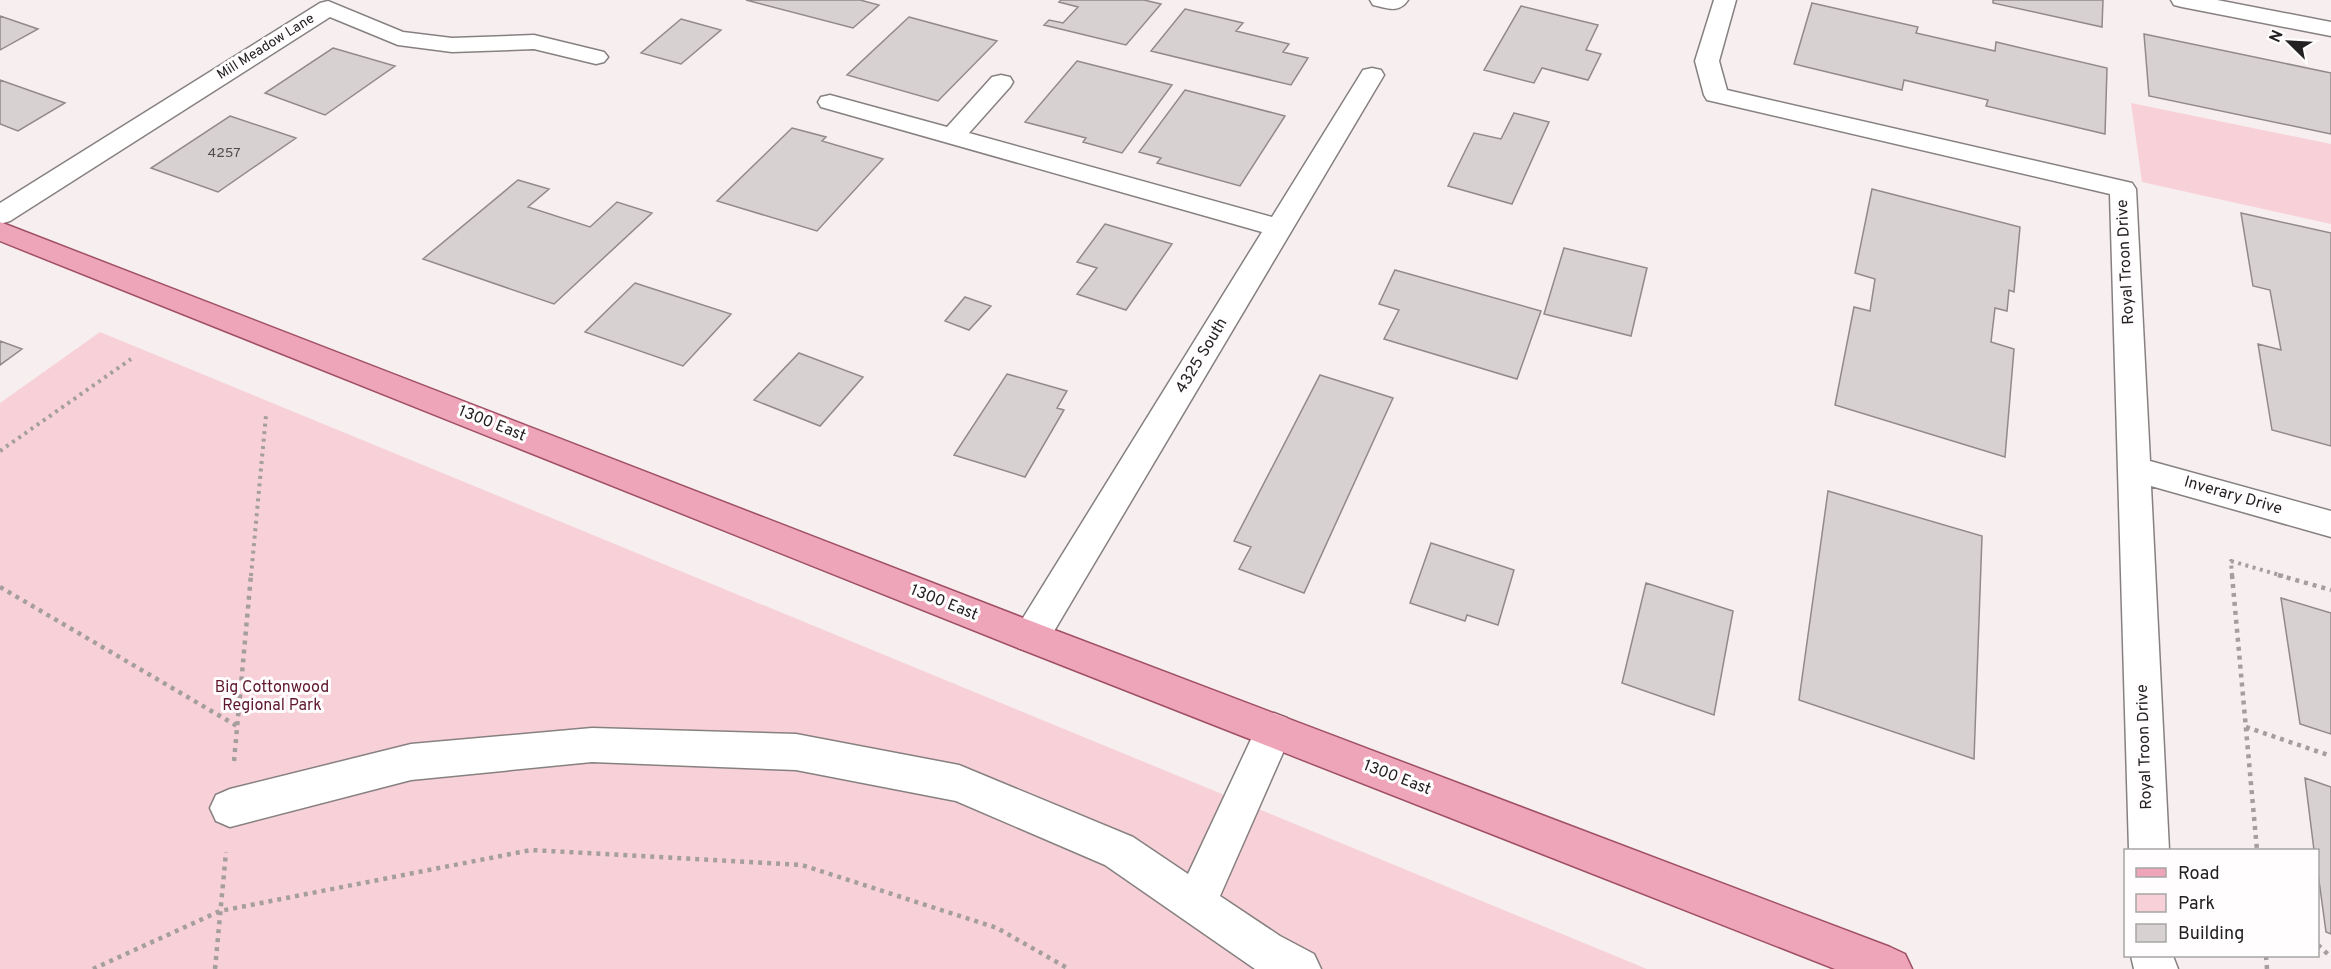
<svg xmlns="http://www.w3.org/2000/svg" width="2331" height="969" font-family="Overpass,sans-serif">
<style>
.green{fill:#f8d1d8}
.building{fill:#d8d1d2;stroke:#918a8c;stroke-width:1.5}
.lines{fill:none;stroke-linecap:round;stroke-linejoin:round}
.minor-casing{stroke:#878081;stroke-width:3}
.major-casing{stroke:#a05065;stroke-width:3}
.path-far1{stroke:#a49e9f;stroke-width:4;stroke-dasharray:3 4.5;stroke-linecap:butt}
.path{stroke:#a49e9f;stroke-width:4.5;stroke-dasharray:4 5;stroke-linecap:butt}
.minor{fill:#fff;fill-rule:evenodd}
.major{fill:#efa5b9;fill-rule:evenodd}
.labels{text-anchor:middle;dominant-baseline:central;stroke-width:6;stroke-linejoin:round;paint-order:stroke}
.far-street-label{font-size:14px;fill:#232121;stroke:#fffdfd}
.number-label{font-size:14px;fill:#504d4d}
.street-label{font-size:16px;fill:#232121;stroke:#fffdfd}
.park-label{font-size:16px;fill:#60182f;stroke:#fffdfd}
</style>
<rect width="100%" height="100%" fill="#f6eeef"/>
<path class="green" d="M2131 103 2331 144V224L2142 182Z
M100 332 1647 969H0V403Z"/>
<path class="building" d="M746 0H860L879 5 853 28Z
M1061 0H1144L1161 4 1126 45 1044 25 1049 20 1063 23 1078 7 1059 2Z
M1993 0H2103L2102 27 1993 3Z
M1812 3 1918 27 1916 33 1995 51 1996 42 2107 68 2105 134 1986 106 1988 100 1904 80 1902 90 1794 64Z
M1521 6 1598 25 1586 50 1601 54 1588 80 1542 68 1534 83 1484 70Z
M1185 9 1243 23 1236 31 1289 44 1283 52 1308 58 1291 85 1151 51Z
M0 16 38 29 0 50Z
M909 17 997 41 938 101 847 75Z
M681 19 721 30 681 64 641 53Z
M2144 34 2331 73V134L2149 96Z
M333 48 395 66 325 115 265 93Z
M1077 61 1172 85 1122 153 1083 142 1086 138 1025 122Z
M0 80 65 103 18 131 0 124Z
M1185 90 1285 116 1240 186 1157 163 1161 158 1139 152Z
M1514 113 1549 122 1512 204 1448 186 1474 133 1501 139Z
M230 116 296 138 218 192 151 168Z
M792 128 826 137 822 141 883 159 817 231 717 201Z
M518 180 549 189 528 207 590 227 617 202 652 213 554 304 423 259Z
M1872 189 2020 227 2014 292 2009 290 2007 311 1995 308 1991 342 2014 349 2005 457 1835 405 1854 307 1870 311 1875 279 1855 273Z
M2241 213 2331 233V446L2272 430 2258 344 2281 350 2270 290 2253 286Z
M1105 224 1172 244 1126 310 1077 294 1097 268 1077 262Z
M1564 248 1647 268 1631 336 1544 314Z
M1395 270 1541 311 1517 379 1384 339 1399 310 1379 304Z
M635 283 731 314 683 366 585 332Z
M965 297 991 306 969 330 945 321Z
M0 341 22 349 0 365Z
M799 353 863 377 820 426 754 400Z
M1007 374 1067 391 1057 408 1064 410 1025 477 954 455Z
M1320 375 1393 398 1304 593 1239 569 1251 547 1234 541Z
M1828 491 1982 536 1974 759 1799 700Z
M1431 543 1514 570 1498 625 1467 615 1465 621 1410 603Z
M1646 583 1733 611 1714 715 1622 683Z
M2281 598 2331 613V734L2300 724Z
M2305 778 2331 787V934L2326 932 2318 873V850H2314Z"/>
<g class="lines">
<g class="minor-casing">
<path id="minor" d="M1370 0H1408C1399 14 1387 8 1373 5Z
M1714 0H1736L1719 61 1727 90 2132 183 2136 189 2150 461 2331 511V537L2151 486 2169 850H2129L2110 194 1707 100 1704 95 1695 61Z
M2171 0H2217L2331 22V36L2182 7 2174 5Z
M328 1 403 32 452 38 534 35 604 52 608 57 604 62 596 64 534 49 452 52 398 45 330 17 10 221 0 224V203L320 3Z
M1372 68 1381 70 1384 75 1044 648 1031 652 1018 648 1013 637 1018 626 1262 232 821 107 818 102 821 97 830 95 947 127 992 77 1001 75 1010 77 1013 82 1010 87 969 133 1272 217 1360 75 1363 70Z
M1274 713 1287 718 1293 730 1220 896 1280 936 1314 954 1321 969H1255L1105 865 956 801 796 770 592 762 411 780 230 827 216 821 210 808 216 795 230 789 411 744 592 728 796 734 959 765 1133 837 1188 874 1261 718Z
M2131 956H2173L2178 969H2134Z"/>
</g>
<g class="major-casing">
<path id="major" d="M0 222 1044 626 1890 947 1905 954 1912 969H1835L1018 648 0 241Z"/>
</g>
<path class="path-far1" d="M0 451 131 359
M251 576 266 415
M2232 576 2231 561 2283 576"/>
<path class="path" d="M2232 575 2257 850
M2278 575 2331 590
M0 587 237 726
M2246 727 2331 756
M234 761 251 575
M2318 945 2331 957
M2266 956 2267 969
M93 969 220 911 531 850 802 865 997 928 1069 969
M215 969 226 852"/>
<use href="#minor" class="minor"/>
<use href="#major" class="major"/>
</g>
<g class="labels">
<g class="far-street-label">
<text transform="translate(266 47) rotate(-32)">Mill Meadow Lane</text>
</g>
<g class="number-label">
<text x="224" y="153">4257</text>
</g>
<g class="street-label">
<text transform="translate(2126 262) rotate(-93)">Royal Troon Drive</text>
<text transform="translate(1202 356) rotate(-59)">4325 South</text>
<text transform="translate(492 424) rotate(22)">1300 East</text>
<text transform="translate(2233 496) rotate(16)">Inverary Drive</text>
<text transform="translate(944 603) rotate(22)">1300 East</text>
<text transform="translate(2145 747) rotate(-92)">Royal Troon Drive</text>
<text transform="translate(1397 778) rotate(21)">1300 East</text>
</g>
<g class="park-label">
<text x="272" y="688">Big Cottonwood<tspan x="272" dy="18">Regional Park</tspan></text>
</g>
</g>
<rect x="2124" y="849" width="195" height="108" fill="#fffdfd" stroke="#a7a5a5" stroke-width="1.5"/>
<rect x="2136" y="868" width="30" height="9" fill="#efa5b9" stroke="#a7a5a5" stroke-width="1.5"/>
<text x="2178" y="879" font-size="18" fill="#232121">Road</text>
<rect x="2136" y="894" width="30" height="18" fill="#f8d1d8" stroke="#a7a5a5" stroke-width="1.5"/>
<text x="2178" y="909" font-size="18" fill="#232121">Park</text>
<rect x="2136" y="924" width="30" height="18" fill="#d8d1d2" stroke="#a7a5a5" stroke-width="1.5"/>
<text x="2178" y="939" font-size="18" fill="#232121">Building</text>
<g transform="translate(2289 42) rotate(294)" stroke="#fffdfd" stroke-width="4.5" paint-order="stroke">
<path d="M0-4.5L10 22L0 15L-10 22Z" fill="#232121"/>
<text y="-9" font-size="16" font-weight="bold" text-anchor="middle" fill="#232121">N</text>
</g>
</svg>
